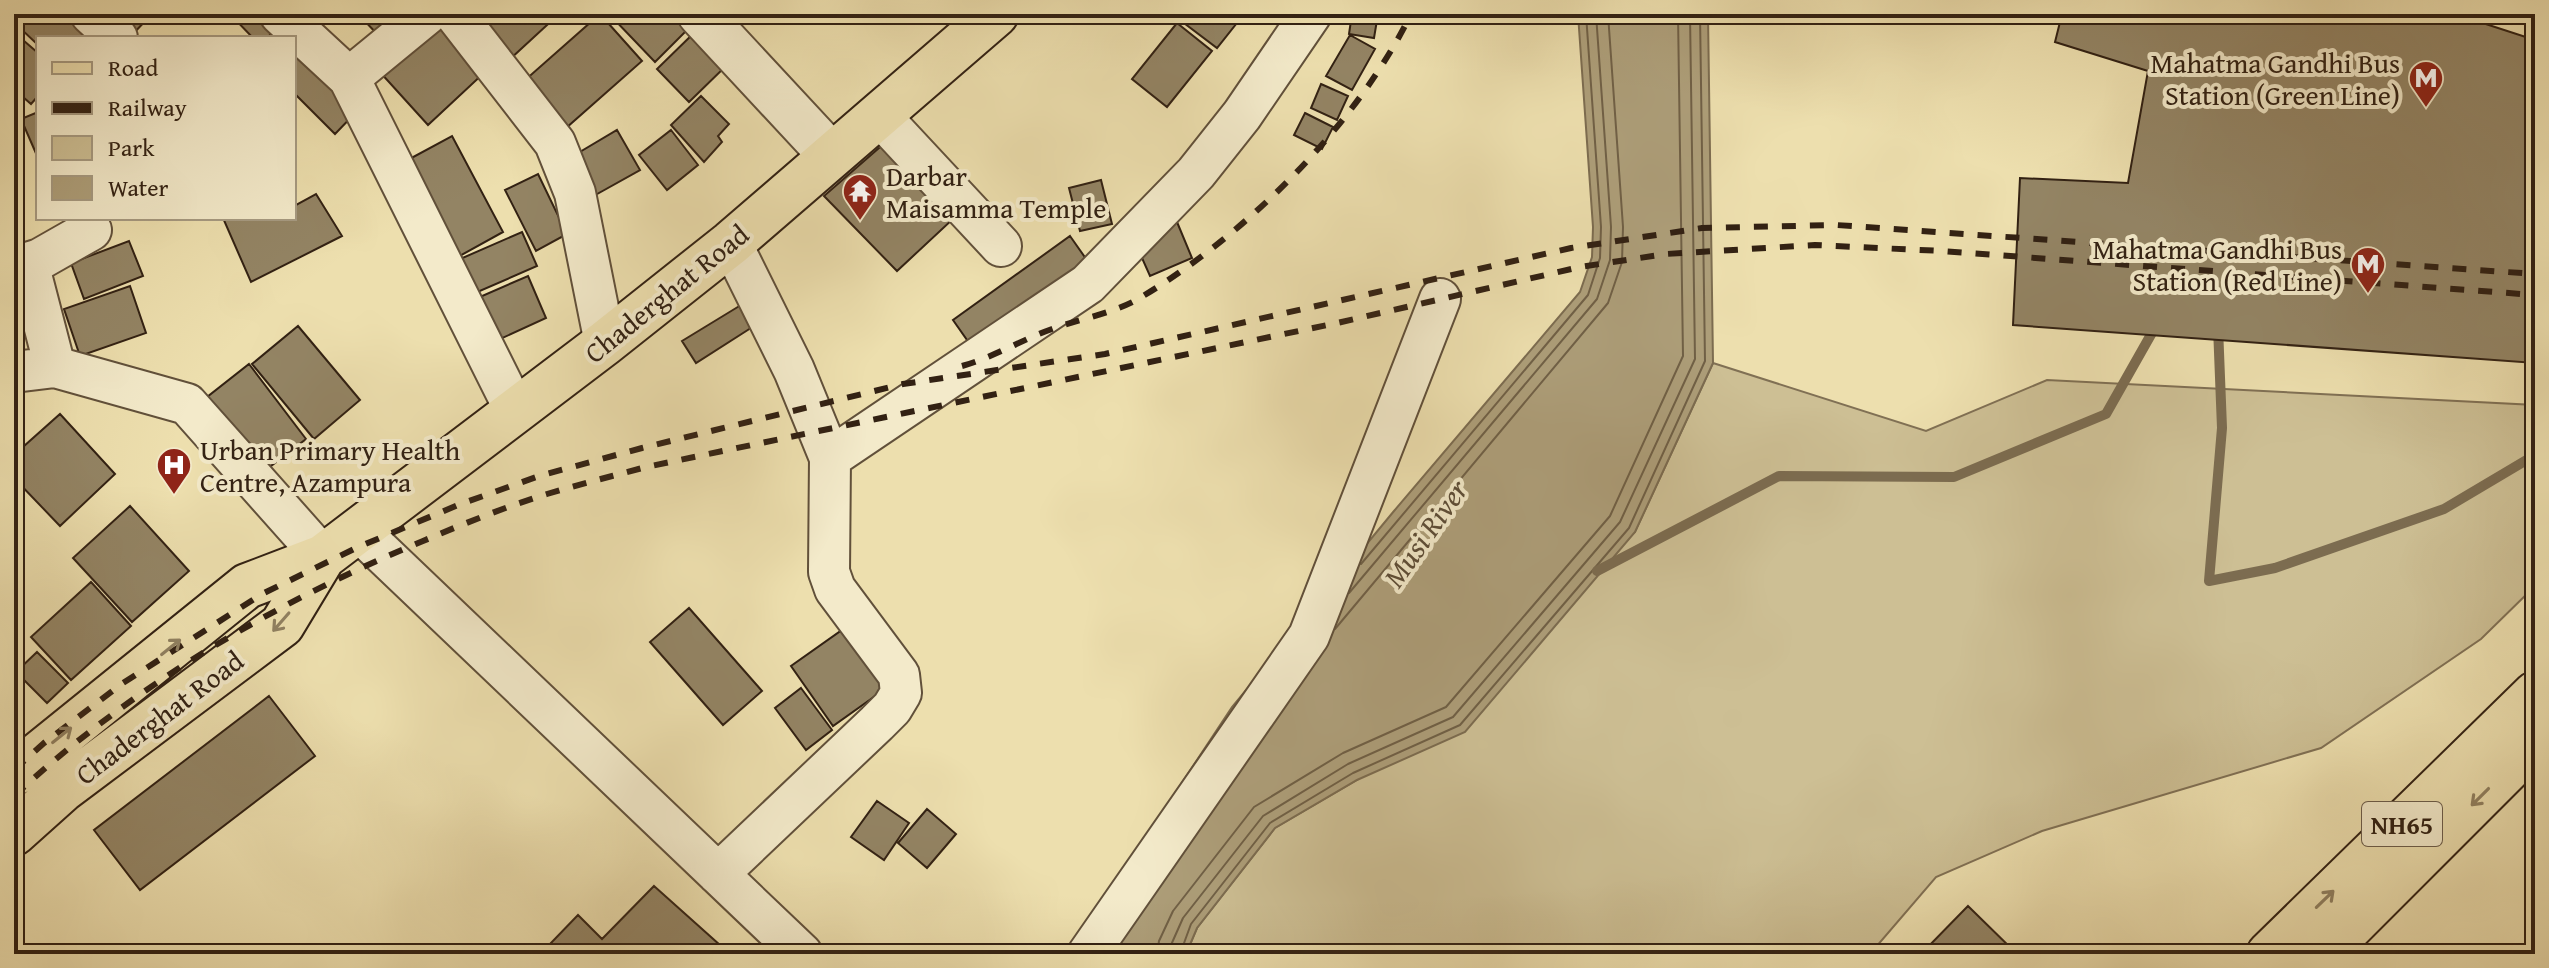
<svg xmlns="http://www.w3.org/2000/svg" width="2549" height="968" font-family="'Gentium Book Plus',serif">
<style>
.green{fill:#cdbf94;stroke:#807054;stroke-width:2}
.water{fill:#ad9e79;stroke:#7c6c50;stroke-width:2}
.lines{fill:none;stroke-linecap:round;stroke-linejoin:round}
.shore{stroke:#706046;stroke-width:2}
.stream{stroke:#7c6c50;stroke-width:10}
.building{fill:#938464;stroke:#322113;stroke-width:2}
.minor-casing{stroke:#61503a;stroke-width:44}
.tertiary-casing{stroke:#61503a;stroke-width:48}
.primary-casing{stroke:#322113;stroke-width:48}
.trunk-casing{stroke:#322113;stroke-width:48}
.minor{stroke:#f3eaca;stroke-width:40}
.tertiary{stroke:#f3eaca;stroke-width:44}
.primary{stroke:#eddfae;stroke-width:44}
.trunk{stroke:#eddfae;stroke-width:44}
.rail{stroke:#322113;stroke-width:6;stroke-dasharray:14 14;stroke-linecap:butt}
.oneway{stroke:#908060}
.labels{text-anchor:middle;dominant-baseline:central;stroke-width:8;stroke-linejoin:round;paint-order:stroke}
.shield{fill:#f3eaca;stroke:#6c5d4a;stroke-width:2}
.shield-label{font-size:26px;font-weight:bold;fill:#322113}
.poi-label{font-size:28px;fill:#322113;stroke:#f3eaca;text-anchor:end}
.street-label{font-size:28px;fill:#322113;stroke:#f3eaca}
.water-label{font-size:30px;font-style:italic;fill:#5d4d37;stroke:#f3eaca}
</style>
<rect width="100%" height="100%" fill="#eddfae"/>
<filter id="stains"><feTurbulence type="fractalNoise" baseFrequency=".0025" numOctaves="4"/><feColorMatrix values="0 0 0 0 .2 0 0 0 0 .09 0 0 0 0 .02 0 0 0 .5 -.17"/></filter>
<radialGradient id="worn" r=".72"><stop offset=".6" stop-color="#630" stop-opacity="0"/><stop offset="1" stop-color="#630" stop-opacity=".3"/></radialGradient>
<path class="green" d="M1713 363 1926 431 2047 380 2535 405V586L2481 639 2321 748 2042 831 1936 877 1870 954H1186L1197 928 1275 828 1357 780 1635 532Z"/>
<path class="water" d="M1578 14H1708L1713 363 1635 532 1465 732 1357 780 1275 828 1197 928 1186 954H1075L1119 878 1232 707 1394 511 1580 292 1592 257 1593 227Z"/>
<g class="lines">
<path class="shore" d="M1361 564 1588 295 1600 258 1601 227 1586 14
M1349 593 1597 299 1610 260 1611 227 1596 14
M1335 629 1608 303 1622 262 1623 227 1608 14
M1157 954 1159 941 1173 911 1254 807 1343 753 1446 707 1610 516 1683 356 1678 14
M1170 954 1171 945 1183 918 1263 816 1348 764 1453 717 1620 522 1695 359 1690 14
M1180 954 1191 924 1270 823 1353 773 1460 725 1629 528 1705 361 1700 14"/>
<path class="stream" d="M2218 327 2222 428 2209 581 2275 568 2444 509 2535 455
M1597 571 1779 476 1954 477 2106 414 2153 331 2161 329"/>
</g>
<path class="building" d="M33 14H67L90 36 88 38H38V45L20 28Z
M102 14H152L129 38Z
M230 14H276L283 22 267 38H253Z
M358 14H404L380 37Z
M466 14H559L509 60Z
M600 14 642 61 566 128 524 81Z
M609 14H677L690 27 655 62Z
M1178 14H1244L1217 48 1176 17Z
M1352 14H1378L1374 38 1349 34Z
M2062 14H2455L2535 40V363L2013 325 2020 178 2128 183 2148 71 2055 42Z
M437 18 486 71 428 125 379 71Z
M1177 23 1212 51 1167 107 1132 79Z
M698 29 730 62 689 102 657 69Z
M16 34 38 53V96L31 104 14 89Z
M1350 35 1375 49 1352 90 1326 76Z
M294 39 361 107 335 134 294 93Z
M1321 84 1348 96 1337 120 1311 108Z
M701 96 729 124 718 136 722 142 704 162 671 125Z
M38 112V158L21 119Z
M1305 113 1333 127 1322 149 1294 135Z
M617 130 640 170 590 198 568 159Z
M671 130 698 165 667 190 639 155Z
M452 136 503 232 456 258 404 162Z
M887 141 954 218 897 271 824 196Z
M538 174 567 234 536 251 505 190Z
M1101 180 1112 224 1080 231 1069 188Z
M316 194 342 236 251 282 223 218H294V206Z
M1177 222 1192 258 1150 276 1134 240Z
M522 232 537 266 466 297 451 263Z
M1070 236 1096 273 979 357 953 320Z
M129 241 143 276 84 299 71 263Z
M528 276 546 318 485 346 466 303Z
M130 286 146 333 80 356 64 309Z
M741 305 754 326 696 363 682 341Z
M298 326 360 400 314 439 252 364Z
M249 364 306 439 258 476 202 401Z
M60 414 115 474 60 526 14 478V455Z
M130 506 189 571 132 622 73 558Z
M91 582 131 626 71 680 31 637Z
M689 608 762 691 723 725 650 642Z
M842 630 885 689 833 726 791 666Z
M37 652 68 683 47 703 16 672Z
M801 688 832 730 806 750 775 708Z
M269 696 315 756 140 890 94 830Z
M877 801 909 823 884 860 851 837Z
M927 809 956 834 927 868 898 843Z
M654 886 721 946 716 954H560L550 944 578 915 602 939Z
M1968 906 2017 954H1921Z"/>
<g class="lines">
<g class="minor-casing">
<path id="minor" d="M91 14 117 38
M280 14 349 78 516 412
M455 14 555 143 575 193 605 343
M349 78 427 14
M879 115 1001 246
M28 263 55 367
M14 267 40 259 91 230
M14 372 55 367 187 404 323 557
M830 458 1088 284 1196 173 1242 115 1311 14
M359 531 802 954
M718 874 877 723 892 708 901 693 899 675 835 589 829 572 830 458 794 370 731 243
M1088 954 1309 636 1440 299"/>
</g>
<g class="tertiary-casing">
<path id="tertiary" d="M700 14 831 155"/>
</g>
<g class="primary-casing">
<path id="primary" d="M14 774 247 586 323 557 605 343 731 243 996 14
M14 833 62 790 282 625 323 557"/>
</g>
<g class="trunk-casing">
<path id="trunk" d="M2269 954 2535 694
M2323 954 2535 742"/>
</g>
<use href="#minor" class="minor"/>
<use href="#tertiary" class="tertiary"/>
<use href="#primary" class="primary"/>
<use href="#trunk" class="trunk"/>
<path class="rail" d="M962 366C994 357 1021 340 1052 329 1077 320 1116 312 1138 299 1245 236 1356 126 1411 14
M14 770 44 743 123 683 262 594 356 548 458 505 539 476 642 448 903 384 1105 354 1571 248 1702 228 1836 225 2535 274
M14 796C133 686 273 603 423 541 463 524 505 507 547 494 580 484 613 476 646 467L1337 323 1580 267 1666 254 1815 245 1942 251 2535 295"/>
</g>
<defs><path id="oneway-shaft" d="M-6 0H5M1.5-3L5.5 0L1.5 3" fill="none" stroke-width="1.6" stroke-linecap="round" stroke-linejoin="round" transform="scale(2)"/></defs>
<g class="oneway">
<use href="#oneway-shaft" transform="translate(281 622) rotate(131)"/>
<use href="#oneway-shaft" transform="translate(171 647) rotate(-39)"/>
<use href="#oneway-shaft" transform="translate(62 735) rotate(-39)"/>
<use href="#oneway-shaft" transform="translate(2480 797) rotate(135)"/>
<use href="#oneway-shaft" transform="translate(2325 899) rotate(-44)"/>
</g>
<defs>
<g id="metro-pin" transform="scale(1.8)"><path d="M0 17L-7.5 6A9.5 9.5 0 1 1 7.5 6Z" fill="#8f2418" stroke="#f3eaca"/><path d="M-5.5 5V-5H-3L0 0L3-5H5.5V5H3V-.5L0 4L-3-.5V5Z" fill="#fff"/></g>
<g id="temple-pin" transform="scale(1.8)"><path d="M0 17L-7.5 6A9.5 9.5 0 1 1 7.5 6Z" fill="#8f2418" stroke="#f3eaca"/><path d="M0-6L5-2H3V0L6.5 2.5H4V6H1.5V3h-3V6H-4V2.5H-6.5L-3 0V-2H-5Z" fill="#fff"/></g>
<g id="hospital-pin" transform="scale(1.8)"><path d="M0 17L-7.5 6A9.5 9.5 0 1 1 7.5 6Z" fill="#8f2418" stroke="#f3eaca"/><path d="M-5-5h3v3.5h4V-5h3V5h-3V1.5h-4V5h-3Z" fill="#fff"/></g>
</defs>
<g fill-rule="evenodd">
<use href="#metro-pin" x="2426" y="78"/>
<use href="#temple-pin" x="860" y="191"/>
<use href="#metro-pin" x="2368" y="264"/>
<use href="#hospital-pin" x="174" y="465"/>
</g>
<g class="labels">
<rect class="shield" x="2362" y="802" width="80" height="44" rx="6"/>
<g class="shield-label">
<text x="2402" y="824">NH65</text>
</g>
<g class="poi-label">
<text x="2400" y="62">Mahatma Gandhi Bus<tspan x="2400" dy="32">Station (Green Line)</tspan></text>
<text x="886" y="175" text-anchor="start">Darbar<tspan x="886" dy="32">Maisamma Temple</tspan></text>
<text x="2342" y="248">Mahatma Gandhi Bus<tspan x="2342" dy="32">Station (Red Line)</tspan></text>
<text x="200" y="449" text-anchor="start">Urban Primary Health<tspan x="200" dy="32">Centre, Azampura</tspan></text>
</g>
<g class="street-label">
<text transform="translate(666 293) rotate(-39)">Chaderghat Road</text>
<text transform="translate(159 717) rotate(-37)">Chaderghat Road</text>
</g>
<g class="water-label">
<text transform="translate(1425 533) rotate(-55)">Musi River</text>
</g>
</g>
<rect width="2549" height="968" fill="none" stroke="#eddfae" stroke-width="48"/>
<rect x="16" y="16" width="2517" height="936" fill="none" stroke="#322113" stroke-width="4"/>
<rect x="24" y="24" width="2501" height="920" fill="none" stroke="#322113" stroke-width="2"/>
<rect x="36" y="36" width="260" height="184" fill="#f3eaca" stroke="#a69a81" stroke-width="2"/>
<rect x="52" y="62" width="40" height="12" fill="#eddfae" stroke="#a69a81" stroke-width="2"/>
<text x="108" y="76" font-size="24" fill="#322113">Road</text>
<rect x="52" y="102" width="40" height="12" fill="#322113" stroke="#a69a81" stroke-width="2"/>
<text x="108" y="116" font-size="24" fill="#322113">Railway</text>
<rect x="52" y="136" width="40" height="24" fill="#cdbf94" stroke="#a69a81" stroke-width="2"/>
<text x="108" y="156" font-size="24" fill="#322113">Park</text>
<rect x="52" y="176" width="40" height="24" fill="#ad9e79" stroke="#a69a81" stroke-width="2"/>
<text x="108" y="196" font-size="24" fill="#322113">Water</text>
<rect width="100%" height="100%" filter="url(#stains)"/>
<rect width="100%" height="100%" fill="url(#worn)"/>
</svg>
